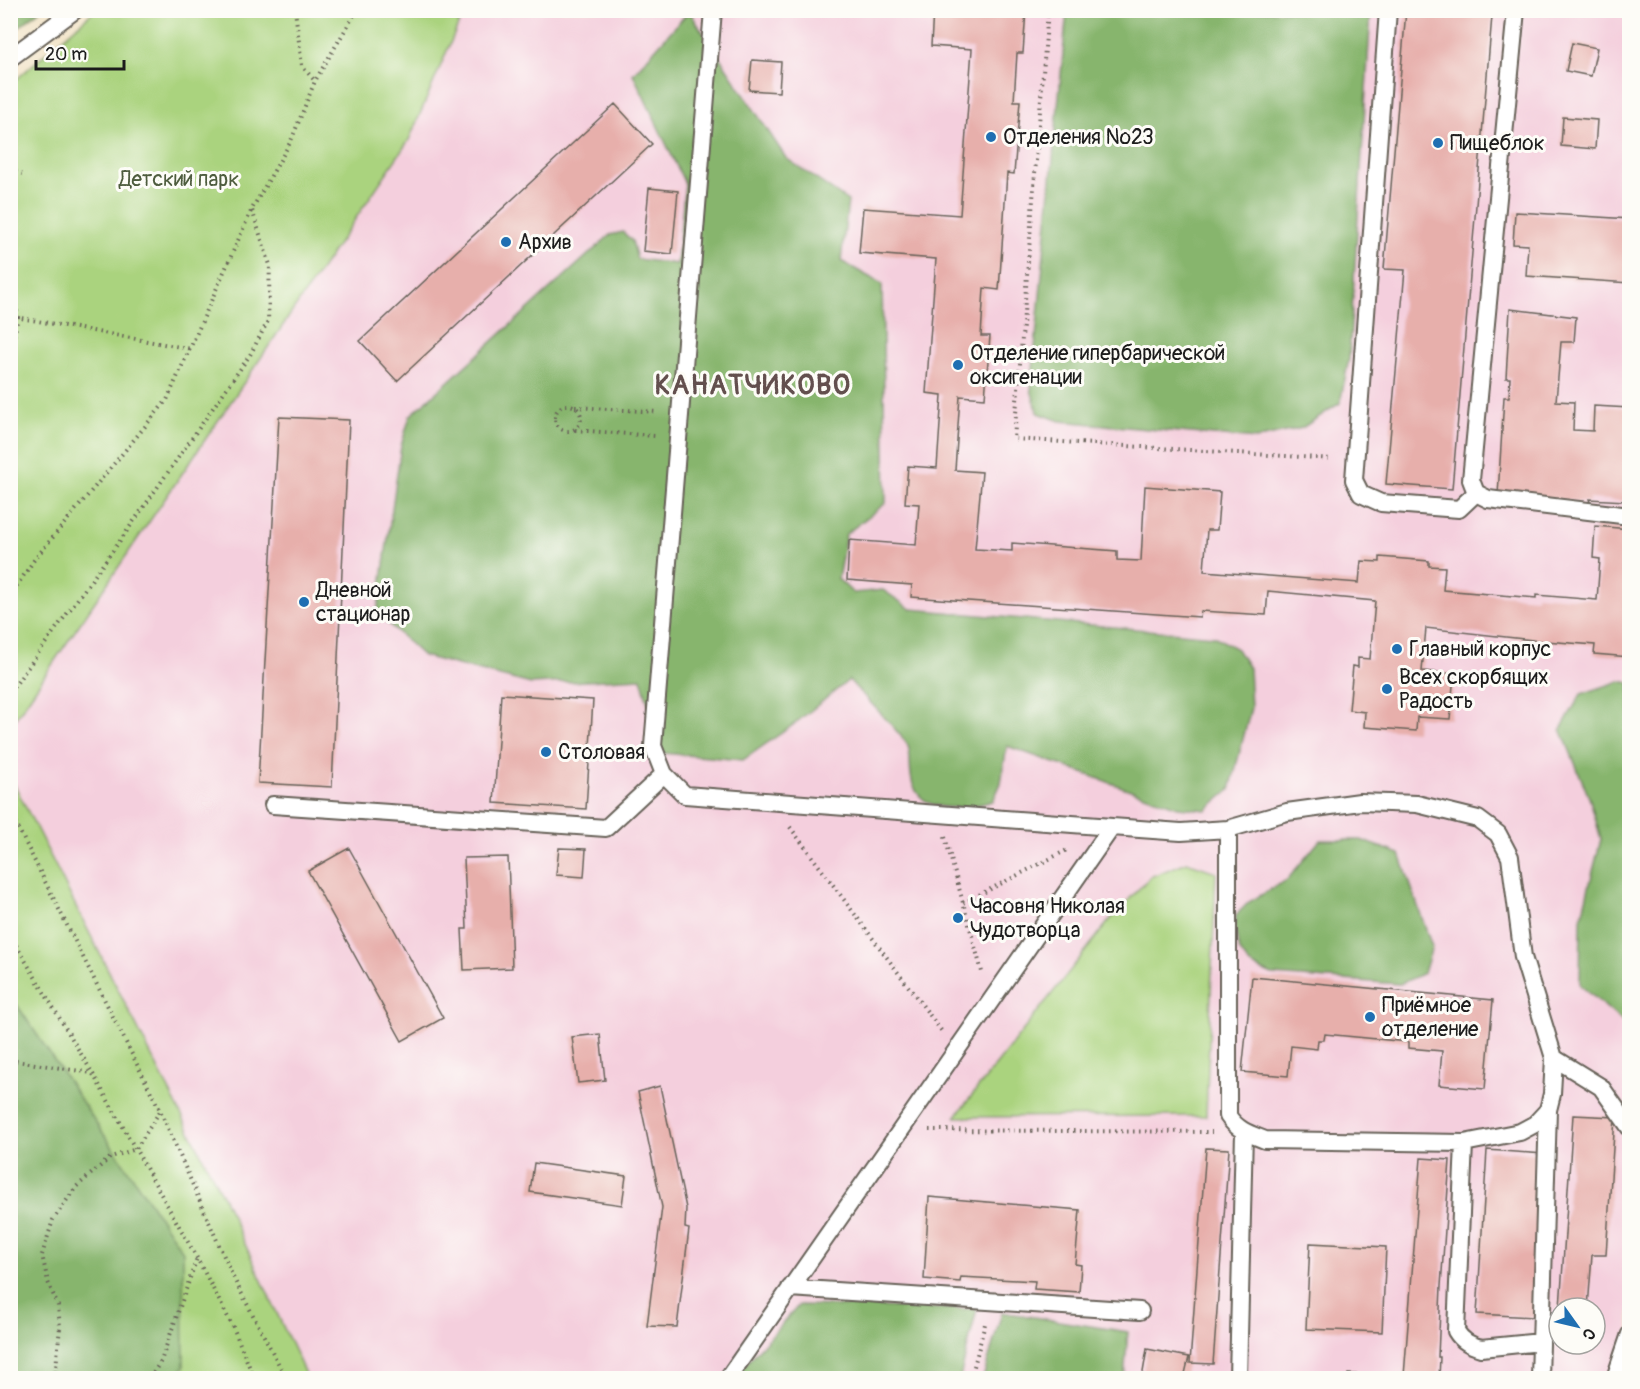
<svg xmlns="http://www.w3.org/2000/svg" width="1640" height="1389" font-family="Pangolin,sans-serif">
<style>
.built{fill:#f4cfdd;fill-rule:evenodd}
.green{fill:#aad37e;stroke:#63784d;stroke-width:1.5}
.forest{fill:#87b56d;stroke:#526844;stroke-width:1.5}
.building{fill:#e7afab}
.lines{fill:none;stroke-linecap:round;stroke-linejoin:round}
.service-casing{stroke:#676259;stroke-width:20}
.path{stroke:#676259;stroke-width:4;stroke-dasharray:1.5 4.5;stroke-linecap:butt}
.service{stroke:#fff;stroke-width:16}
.poi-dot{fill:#1f6fb2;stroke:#fdfcf7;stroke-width:2}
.labels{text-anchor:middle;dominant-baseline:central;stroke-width:6;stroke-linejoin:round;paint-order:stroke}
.poi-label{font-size:21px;fill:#1c1c1c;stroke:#fdfcf7;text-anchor:start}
.park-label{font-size:21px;fill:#4e5c3e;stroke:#fdfcf7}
.district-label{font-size:27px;font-weight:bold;letter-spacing:1.5px;fill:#634f4e;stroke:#fdfcf7}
</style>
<rect width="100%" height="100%" fill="#fdfcf7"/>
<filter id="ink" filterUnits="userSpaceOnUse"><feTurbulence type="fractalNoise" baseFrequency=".0167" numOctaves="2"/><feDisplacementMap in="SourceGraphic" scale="12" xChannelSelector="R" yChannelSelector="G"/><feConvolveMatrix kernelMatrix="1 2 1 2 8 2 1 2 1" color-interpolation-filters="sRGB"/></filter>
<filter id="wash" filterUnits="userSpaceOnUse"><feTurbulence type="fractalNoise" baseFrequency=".008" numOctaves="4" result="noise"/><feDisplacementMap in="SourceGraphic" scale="24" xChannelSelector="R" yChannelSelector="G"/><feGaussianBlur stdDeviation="1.35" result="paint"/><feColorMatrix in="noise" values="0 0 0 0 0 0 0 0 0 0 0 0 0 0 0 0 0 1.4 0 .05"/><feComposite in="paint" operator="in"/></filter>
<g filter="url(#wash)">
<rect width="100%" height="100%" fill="#f2e4c9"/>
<path class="built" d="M464 11H1629V1378H307L226 1203 11 776V725L409 140ZM1559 1308H1595V1344H1559Z"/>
<path class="green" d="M95 10 464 11 409 140 11 725V84Z
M10 776 226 1203 307 1378H11Z
M1187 862 1216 872 1206 1116 955 1117 1109 921 1150 877Z"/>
<path class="forest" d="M11 10H39V11L11 34Z
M689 11 786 158 848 201 841 261 882 284 886 503 846 534 838 579 853 593 883 590 911 609 1214 636 1237 649 1249 668 1251 708 1230 790 1206 810 1178 807 1007 746 1001 783 993 801C968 808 927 816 914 787 908 775 912 759 908 746 904 736 859 691 849 680L793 725 743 760 662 753 641 678 531 684 423 656 377 613 401 446 410 416 610 235 623 232 632 241 637 259 677 264 685 184 633 74Z
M1067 11H1371L1349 359 1340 403 1302 428 1256 439 1060 421 1038 413 1031 390Z
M1620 681 1630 683 1629 1038 1624 1023 1580 985 1581 919 1601 839 1590 800 1561 729 1581 694Z
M1320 840H1361L1400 854 1432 947 1424 973 1400 984 1272 975 1250 965 1239 950 1235 929 1236 915 1249 902 1287 880Z
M11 996 183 1252 184 1367 173 1378H11Z
M799 1305 977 1309 960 1378H733Z
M1002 1312 1128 1332 1124 1378H983Z"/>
<g id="blocks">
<path class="building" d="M933 10H1026L1023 53H1017L1014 101H1020L1014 174 1007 173 999 290 984 288 981 336H990L985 398 960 396 955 470 982 472 975 549 1012 551V543L1117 551V560L1141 561 1145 486 1220 492 1217 530H1207L1204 571 1359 583 1361 561 1380 562V557L1429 561V566L1445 567 1443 590 1536 598V595L1597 600 1600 559 1593 558 1595 526 1630 529V657L1594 654 1595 645 1533 640 1426 628 1422 671 1454 674 1450 719 1417 717 1416 731 1364 727 1365 712 1349 710 1353 666 1358 667V658L1370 659 1375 601 1268 591 1266 615 1201 611 1200 617 911 597 912 585 847 580 849 540 916 545 919 504 905 503 908 466 937 468 942 395 926 393 936 259 859 253 863 208 960 215 972 49 931 46Z
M1406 10 1492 16 1452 489 1386 484 1405 270 1384 269Z
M1572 43 1597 48 1591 76 1566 71Z
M752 60 781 62 779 92 749 90Z
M615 104 652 144 397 381 360 341Z
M1563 117 1597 120 1595 149 1561 146Z
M649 188 678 191 672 254 643 251Z
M1515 212 1630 219V283L1526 276 1528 245 1513 244Z
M1510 309 1576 317 1574 342H1561L1556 401 1574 402 1573 430 1593 431 1594 406 1630 408V453L1626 501 1589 499 1590 502 1498 495 1504 397H1509L1510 378H1506Z
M279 417 349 420 332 787 258 783Z
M501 694 593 700 586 809 494 803Z
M349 848 443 1018 402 1041 308 871Z
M559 848 586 849 584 877 556 875Z
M508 857 512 968 464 970 462 929H467L464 858Z
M1252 977 1493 1000 1485 1089 1439 1085 1442 1051 1408 1048V1042L1325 1034 1324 1040H1318L1317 1049 1291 1046 1288 1076 1242 1072Z
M600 1034 605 1080 578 1083 572 1037Z
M660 1086 686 1208 685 1228 689 1229 677 1327 647 1326 662 1207 638 1092Z
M1573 1115 1615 1117 1606 1255H1592L1588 1308H1560Z
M1206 1148 1229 1149 1213 1364 1190 1363Z
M1487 1150 1544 1154 1534 1317 1477 1314Z
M1421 1158 1450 1160 1441 1286 1438 1357H1440L1439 1378H1348V1374L1404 1376Z
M534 1163 626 1176 622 1205 530 1192Z
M929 1197 1080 1210 1075 1264 1081 1265 1079 1292 1034 1289 1035 1281 961 1277 960 1282 924 1279Z
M1310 1243 1386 1247 1382 1332 1306 1329Z
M1147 1349 1189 1357 1184 1378H1142Z
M1473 1375 1508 1377 1507 1378H1473Z"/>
</g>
</g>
<g filter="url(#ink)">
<use href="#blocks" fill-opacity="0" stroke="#676259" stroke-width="1.5"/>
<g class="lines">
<g class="service-casing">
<path id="service" d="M713 10 653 746 664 774 685 795 1112 827 728 1378
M1388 10 1354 480 1361 494 1381 503 1459 509 1476 493
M1516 10 1471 480 1476 493 1488 499 1630 516
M10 58 75 10
M273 805 606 828 664 774
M1112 827 1181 832 1228 829 1287 812 1360 802 1417 804 1478 819 1498 834 1510 857 1523 957 1554 1058 1601 1087 1630 1128
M1228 829V1116C1238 1131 1250 1134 1265 1140L1464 1143 1520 1132 1535 1124 1548 1110 1552 1094 1554 1058
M1464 1143 1456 1331C1462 1341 1470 1345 1481 1348L1541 1342
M790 1288 1140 1311
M1238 1378 1244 1132
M1540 1378 1548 1110
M1615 1378 1630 1334"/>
</g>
<path class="path" d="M295 10 302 66 315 81
M1048 10 1014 439 1333 459
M10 170 22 174
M10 269 18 317 10 357
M10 316 191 349
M555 418a13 13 0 1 1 26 0a13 13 0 1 1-26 0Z
M575 407 658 412
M575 430 655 436
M10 596 34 560 167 400 252 209 291 141 315 81 357 10
M10 692 122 538 250 355 268 321 270 265 252 210
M10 812 160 1110 233 1277 286 1378
M790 827 943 1033
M945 837 982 972
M963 903 1067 850
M10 935 93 1074 197 1258 233 1327 254 1378
M10 1060 92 1073
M929 1130 1212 1132
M55 1378 60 1327 58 1306 48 1282 42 1255 53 1220 76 1187 111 1157 136 1149 160 1111
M150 1378 161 1361 197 1258
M971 1378 985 1324"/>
<use href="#service" class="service"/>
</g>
</g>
<g class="poi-dot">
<circle cx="991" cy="137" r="6"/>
<circle cx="1438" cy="143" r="6"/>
<circle cx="506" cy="242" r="6"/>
<circle cx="958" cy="365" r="6"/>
<circle cx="304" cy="602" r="6"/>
<circle cx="1397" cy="649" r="6"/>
<circle cx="1387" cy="689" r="6"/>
<circle cx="546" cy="752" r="6"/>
<circle cx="958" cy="918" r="6"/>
<circle cx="1370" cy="1017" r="6"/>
</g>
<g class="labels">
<g class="poi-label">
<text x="1003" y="137">Отделения №23</text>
<text x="1450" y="143">Пищеблок</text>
<text x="518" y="242">Архив</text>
<text x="970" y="353">Отделение гипербарической<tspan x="970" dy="24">оксигенации</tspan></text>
<text x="316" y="590">Дневной<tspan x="316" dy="24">стационар</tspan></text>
<text x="1409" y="649">Главный корпус</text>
<text x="1399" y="677">Всех скорбящих<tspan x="1399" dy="24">Радость</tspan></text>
<text x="558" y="752">Столовая</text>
<text x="970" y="906">Часовня Николая<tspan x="970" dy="24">Чудотворца</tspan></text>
<text x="1382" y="1005">Приёмное<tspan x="1382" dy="24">отделение</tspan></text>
</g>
<g class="park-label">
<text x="179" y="179">Детский парк</text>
</g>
<g class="district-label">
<text x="753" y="385">КАНАТЧИКОВО</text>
</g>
</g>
<rect width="1640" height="1389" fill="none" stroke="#fdfcf7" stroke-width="36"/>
<g transform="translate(1577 1326) rotate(124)"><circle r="28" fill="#fdfcf7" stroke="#a3a29f" stroke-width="1.5"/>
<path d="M0-4.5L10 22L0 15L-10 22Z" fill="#1f6fb2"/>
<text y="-9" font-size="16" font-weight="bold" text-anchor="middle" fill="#1c1c1c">С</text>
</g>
<path d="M36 60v9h88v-9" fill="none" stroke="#1c1c1c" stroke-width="3"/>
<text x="45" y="60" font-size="18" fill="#1c1c1c" stroke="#fdfcf7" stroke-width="4.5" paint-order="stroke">20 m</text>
</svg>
